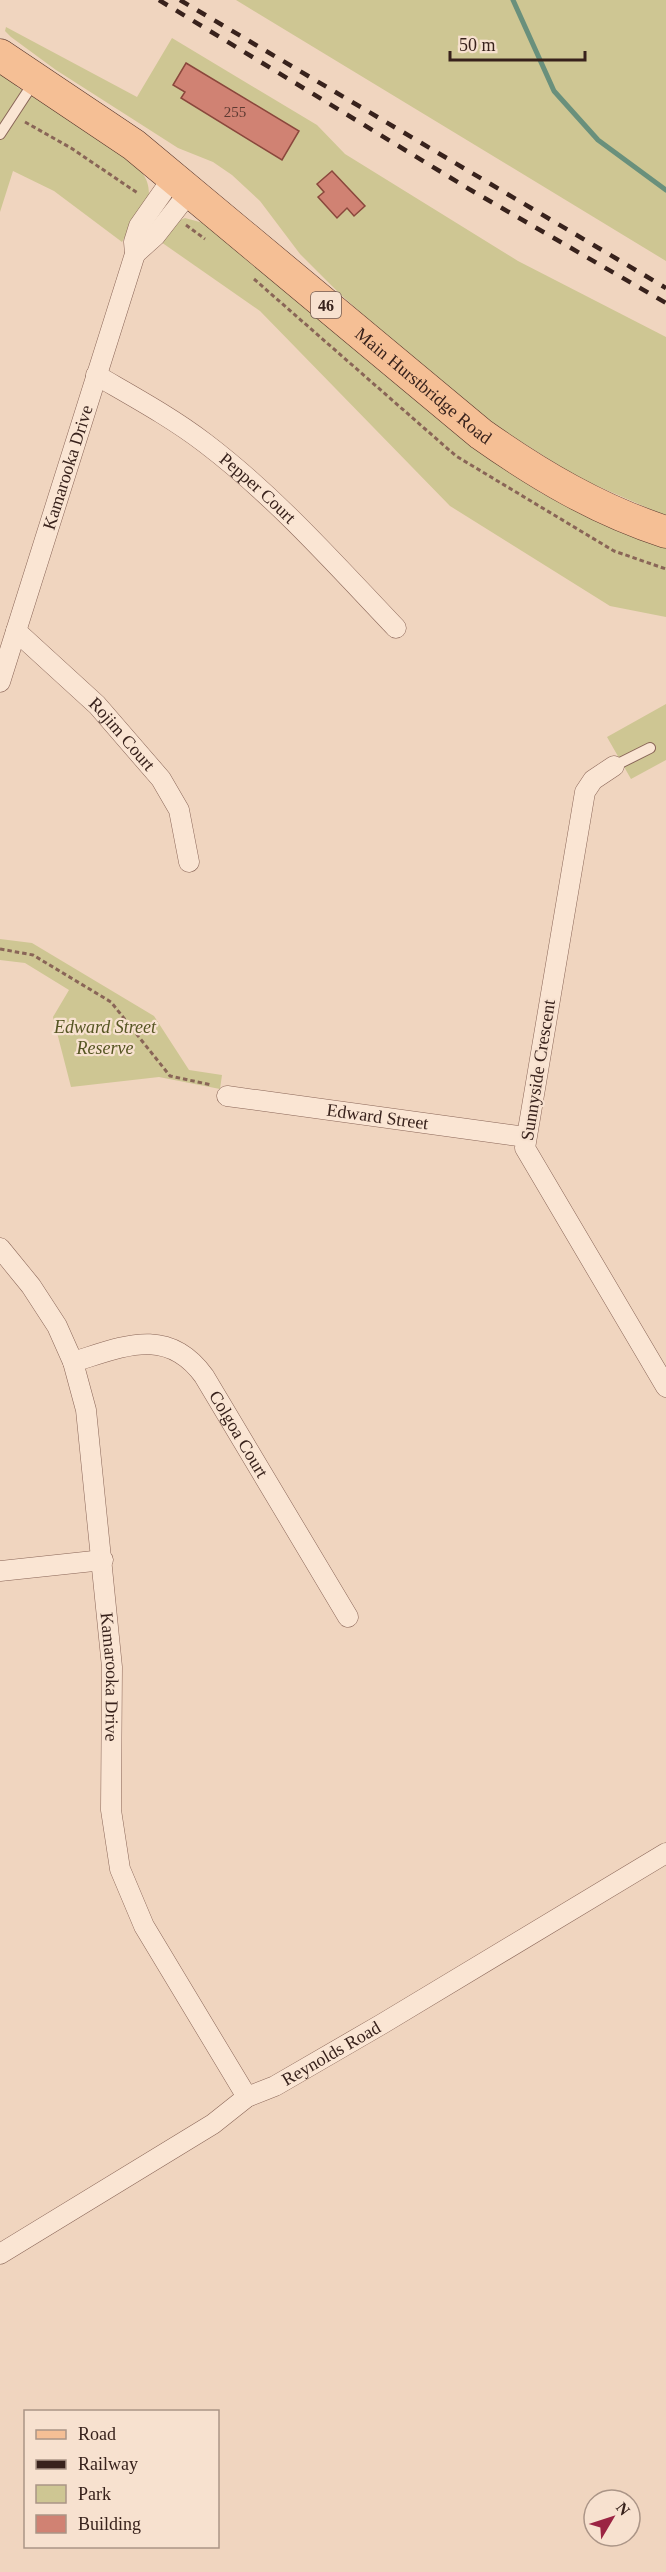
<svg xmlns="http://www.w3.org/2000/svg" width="666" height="2572" font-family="'Times New Roman',serif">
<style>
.green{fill:#cec693}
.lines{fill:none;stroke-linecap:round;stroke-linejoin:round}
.stream{stroke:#69907c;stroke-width:5}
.building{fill:#d08273;stroke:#8a473c;stroke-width:1.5}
.lane-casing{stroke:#896557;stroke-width:12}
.street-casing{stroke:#896557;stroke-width:21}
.primary-casing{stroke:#57352b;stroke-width:33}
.path{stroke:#896557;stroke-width:3;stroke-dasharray:4.5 3;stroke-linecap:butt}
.lane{stroke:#fae5d3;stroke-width:10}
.street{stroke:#fae5d3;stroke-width:20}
.primary{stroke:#f5bf95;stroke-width:32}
.rail{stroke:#38221c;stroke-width:4.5;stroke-dasharray:10 10;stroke-linecap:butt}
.labels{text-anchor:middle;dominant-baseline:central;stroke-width:4.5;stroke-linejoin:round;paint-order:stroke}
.number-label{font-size:15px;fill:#5e3a32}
.shield{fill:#f7e1cf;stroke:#715b52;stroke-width:1.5}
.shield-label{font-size:16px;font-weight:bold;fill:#38221c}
.street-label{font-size:18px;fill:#38221c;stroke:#f7e1cf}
.park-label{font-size:18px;font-style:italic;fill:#552;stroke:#f7e1cf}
</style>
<rect width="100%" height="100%" fill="#f0d5bf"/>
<path class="green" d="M236 0H666V261Z
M6 27 137 97 172 38 317 125 345 154 518 261 666 337V516L579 478 496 426 371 322 339 293 300 254 260 201 232 175 213 162 178 148 56 70 11 37 5 31Z
M0 71 15 83 17 87C47 106 125 148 143 174 148 181 149 188 149 196L122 242 54 191 13 171 0 212Z
M185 218 207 224 396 384 500 466 541 493 585 515 666 548V617L610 606 450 506 260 311 161 242 180 220Z
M666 704V760L631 779 607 737Z
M0 939 32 943 154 1016 189 1070 222 1075 220 1089 159 1077 71 1087 53 1017 69 990 25 963 0 960Z"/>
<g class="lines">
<path class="stream" d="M513 0 554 91 598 140 666 190"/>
</g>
<path class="building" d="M186 63 299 131 282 160 181 98 185 92 173 85Z
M332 171 365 206 354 216 347 208 337 218 318 197 324 192 317 184Z"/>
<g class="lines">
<g class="lane-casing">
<path id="lane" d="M0 134 34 82
M614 766 650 748"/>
</g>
<g class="street-casing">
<g id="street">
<path d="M135 254 155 236 191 190"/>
<path id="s1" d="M96 375C132 396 171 417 205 443 276 497 335 564 396 628"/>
<path id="s2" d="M16 631 97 705 161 779 179 810 189 862"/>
<path id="s3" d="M0 682 135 254 134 242 139 226 174 176"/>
<path d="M614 766 593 780 585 792 525 1148 666 1387"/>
<path id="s4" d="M227 1096 526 1137"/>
<path id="s5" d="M0 1248 31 1286 57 1326 73 1362 86 1410 112 1667 111 1810 120 1869 144 1926 247 2097"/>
<path id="s6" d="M73 1362C122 1347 167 1325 204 1376L348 1617"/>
<path d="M0 1571 103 1560"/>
<path id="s7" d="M0 2254 213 2124 247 2097 275 2086 382 2024 666 1853"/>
</g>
</g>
<g class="primary-casing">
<g id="primary">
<path id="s8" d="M0 55 134 145 481 434C539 475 598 510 666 532"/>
</g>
</g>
<path class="path" d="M25 122 71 148 139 194
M186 225 205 239
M254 279 456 456 614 551 666 569
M0 949 33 955 111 1002 170 1076 212 1085"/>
<use href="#lane" class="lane"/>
<use href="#street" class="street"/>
<use href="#primary" class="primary"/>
<path class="rail" d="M159 0 469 189 666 303
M180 0 666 288"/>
</g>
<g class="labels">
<g class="number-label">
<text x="235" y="112">255</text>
</g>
<rect class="shield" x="311" y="292" width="30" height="26" rx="4.5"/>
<g class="shield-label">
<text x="326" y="305">46</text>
</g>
<g class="street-label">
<text stroke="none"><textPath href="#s8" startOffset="538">Main Hurstbridge Road</textPath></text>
<text stroke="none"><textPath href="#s3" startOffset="225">Kamarooka Drive</textPath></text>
<text stroke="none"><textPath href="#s1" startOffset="198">Pepper Court</textPath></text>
<text stroke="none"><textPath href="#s2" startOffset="148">Rojim Court</textPath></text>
<text transform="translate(538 1070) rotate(-81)">Sunnyside Crescent</text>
<text stroke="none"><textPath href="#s4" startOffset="152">Edward Street</textPath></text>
<text stroke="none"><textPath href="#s6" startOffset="212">Colgoa Court</textPath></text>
<text stroke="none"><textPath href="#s5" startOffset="454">Kamarooka Drive</textPath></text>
<text stroke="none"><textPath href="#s7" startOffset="388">Reynolds Road</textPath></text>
</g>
<g class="park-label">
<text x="105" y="1027">Edward Street<tspan x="105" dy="21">Reserve</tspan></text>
</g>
</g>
<rect x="24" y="2410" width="195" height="138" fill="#f7e1cf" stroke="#ab9587" stroke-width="1.5"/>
<rect x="36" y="2430" width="30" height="9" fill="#f5bf95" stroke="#ab9587" stroke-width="1.5"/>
<text x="78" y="2440" font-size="18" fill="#38221c">Road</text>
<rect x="36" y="2460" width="30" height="9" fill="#38221c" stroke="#ab9587" stroke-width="1.5"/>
<text x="78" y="2470" font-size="18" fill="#38221c">Railway</text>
<rect x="36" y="2485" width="30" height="18" fill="#cec693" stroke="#ab9587" stroke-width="1.5"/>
<text x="78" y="2500" font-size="18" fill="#38221c">Park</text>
<rect x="36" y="2515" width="30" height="18" fill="#d08273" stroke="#ab9587" stroke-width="1.5"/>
<text x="78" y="2530" font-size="18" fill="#38221c">Building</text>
<g transform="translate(612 2518) rotate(51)"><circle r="28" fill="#f7e1cf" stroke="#ab9587" stroke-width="1.5"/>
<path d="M0-4.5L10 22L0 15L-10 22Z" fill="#9b2443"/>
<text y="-9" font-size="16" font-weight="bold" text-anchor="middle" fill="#38221c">N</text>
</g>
<path d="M450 51v9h135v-9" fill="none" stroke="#38221c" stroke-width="3"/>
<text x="459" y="51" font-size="18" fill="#38221c" stroke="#f7e1cf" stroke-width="4.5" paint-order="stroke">50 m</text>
</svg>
